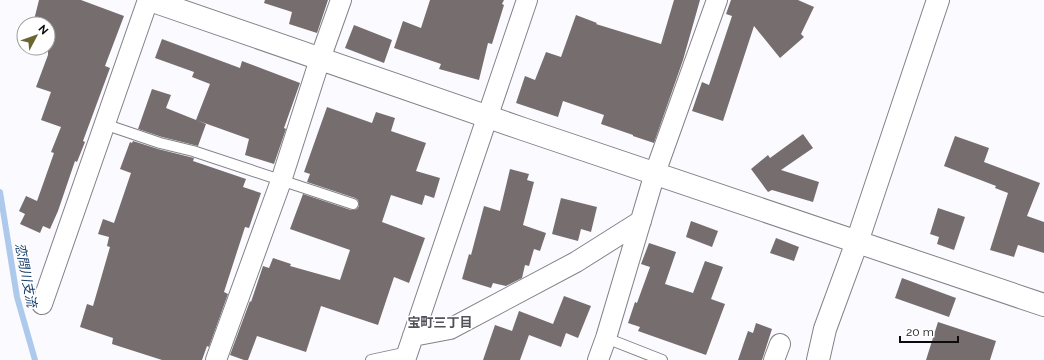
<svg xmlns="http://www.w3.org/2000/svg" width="1044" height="360" font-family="Raleway,'Noto Sans JP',sans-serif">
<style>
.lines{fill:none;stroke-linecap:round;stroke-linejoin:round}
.stream{stroke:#adcaed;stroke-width:6}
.building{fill:#766d6f}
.service-casing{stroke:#83828a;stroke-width:12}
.minor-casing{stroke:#83828a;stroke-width:22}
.tertiary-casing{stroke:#83828a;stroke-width:24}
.service{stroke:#fff;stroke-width:10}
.minor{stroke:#fff;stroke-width:20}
.tertiary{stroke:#fff;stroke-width:22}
.labels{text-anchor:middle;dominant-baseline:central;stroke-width:3;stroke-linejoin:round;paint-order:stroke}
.water-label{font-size:13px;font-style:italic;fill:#19416d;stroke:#fff}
.neighbourhood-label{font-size:13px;font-weight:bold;fill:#525159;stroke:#fff}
</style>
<rect width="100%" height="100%" fill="#fbfafe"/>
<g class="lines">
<path class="stream" d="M0 192 17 297 35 360"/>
</g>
<path class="building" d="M39 0H81L124 16 105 66 110 68 83 141 85 142 77 162 75 161 58 211 50 229 43 226 40 233 20 224 25 214 19 211 26 196 37 201 54 153 51 152 61 127 41 120 51 92 36 87 48 55V24H33Z
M265 0H328L317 33 289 24 292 12 264 3Z
M430 0H504L502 4 504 5 492 44 488 43 479 80 439 69 441 64 394 48 403 21 421 28Z
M674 0H700L683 60 654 143 633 136V135L601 124 604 115 563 101 558 117 516 103 525 76 535 80 546 52 561 57 576 15 597 23 596 24 661 44Z
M731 0H798L814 7 801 34 804 37 780 58 754 26 723 121 692 111 702 82 709 85 732 16 726 14Z
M354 25 392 40 384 63 345 48Z
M162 39 240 68 242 61 300 83 284 128 286 129 274 164 245 155 249 139 196 120 210 84 192 77 194 72 155 58Z
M152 89 171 95 166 108 206 124 198 146 162 137 138 129Z
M327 107 372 123 376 112 395 118 391 131 426 143 416 171 440 178 434 198 425 195 422 205 391 195 382 222 425 238 409 283 394 277 378 325 321 306 306 352 257 336 248 360H244L230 355 250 301 251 302 263 266 269 268 273 258 291 264 290 266 340 280 350 250 290 229 303 194 351 210 357 209 359 206 358 200 355 198 307 182 310 174 304 172Z
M803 134 813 148 781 170 819 182 813 202 772 190 768 192 751 169 768 155 770 158Z
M955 136 989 148 984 162 1040 183 1027 216 1044 222V253L1018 245 1014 257 990 250 1008 193 995 188 996 186 944 166Z
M133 141 158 149 194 158 193 161 246 179 243 187 261 193 249 228 245 227 224 292 228 294 209 347 207 346 202 360H162L112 344 113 338 80 327 87 304 93 306 110 247 107 246 109 237 98 234 103 219 114 223 131 173 120 169 130 142 132 143Z
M510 169 529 174 527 180 534 182 523 225 546 233 540 251 534 249 529 266 525 265 522 278 506 286 493 283 491 288 462 279 469 254 471 255 484 206 500 211Z
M561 198 597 207 591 232 581 229 578 241 552 234Z
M938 208 965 217 954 250 937 244 939 237 930 234Z
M691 221 718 231 712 247 686 237Z
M776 238 799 247 794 261 770 253Z
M649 243 676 252 665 284 693 293 705 261 723 267 711 299 725 304 706 355 638 331 640 327 628 323 635 302 637 303 650 267 641 264Z
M902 278 956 298 949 317 895 298Z
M564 296 591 306 578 338 566 333 561 347 529 335 520 360H483L495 325 512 331 519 311 553 324Z
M938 322 996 341 990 360H926Z
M756 323 772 329 762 360H738L748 331 753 333Z"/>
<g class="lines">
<g class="service-casing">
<path id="service" d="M104 124 160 143 193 151 353 204
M606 338 662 360
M371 360 408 352"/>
</g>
<g class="minor-casing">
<path id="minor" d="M42 304 148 0
M413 336 450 329 576 262 641 221
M216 360 281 181 320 59 341 0
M405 360 527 0
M598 360 606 338 655 173 717 0
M774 360 780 344"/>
</g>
<g class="tertiary-casing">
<path id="tertiary" d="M150 0 523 129 1044 305
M818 360 825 329 857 242 938 0"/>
</g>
<use href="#service" class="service"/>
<use href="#minor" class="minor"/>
<use href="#tertiary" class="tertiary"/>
</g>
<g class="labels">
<g class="water-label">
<text transform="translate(26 275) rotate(79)">恋問川支流</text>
</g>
<g class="neighbourhood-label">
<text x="440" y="322">宝町三丁目</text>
</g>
</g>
<g transform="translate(36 36) rotate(49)"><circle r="19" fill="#ffffff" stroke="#9e9e9f"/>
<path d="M0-3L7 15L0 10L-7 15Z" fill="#6a6633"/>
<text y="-6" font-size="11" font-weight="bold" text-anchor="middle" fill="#0c0c0f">N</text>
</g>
<path d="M900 336v6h58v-6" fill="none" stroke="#0c0c0f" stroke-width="2"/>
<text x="906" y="336" font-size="12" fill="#0c0c0f" stroke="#ffffff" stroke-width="3" paint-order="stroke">20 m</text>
</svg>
